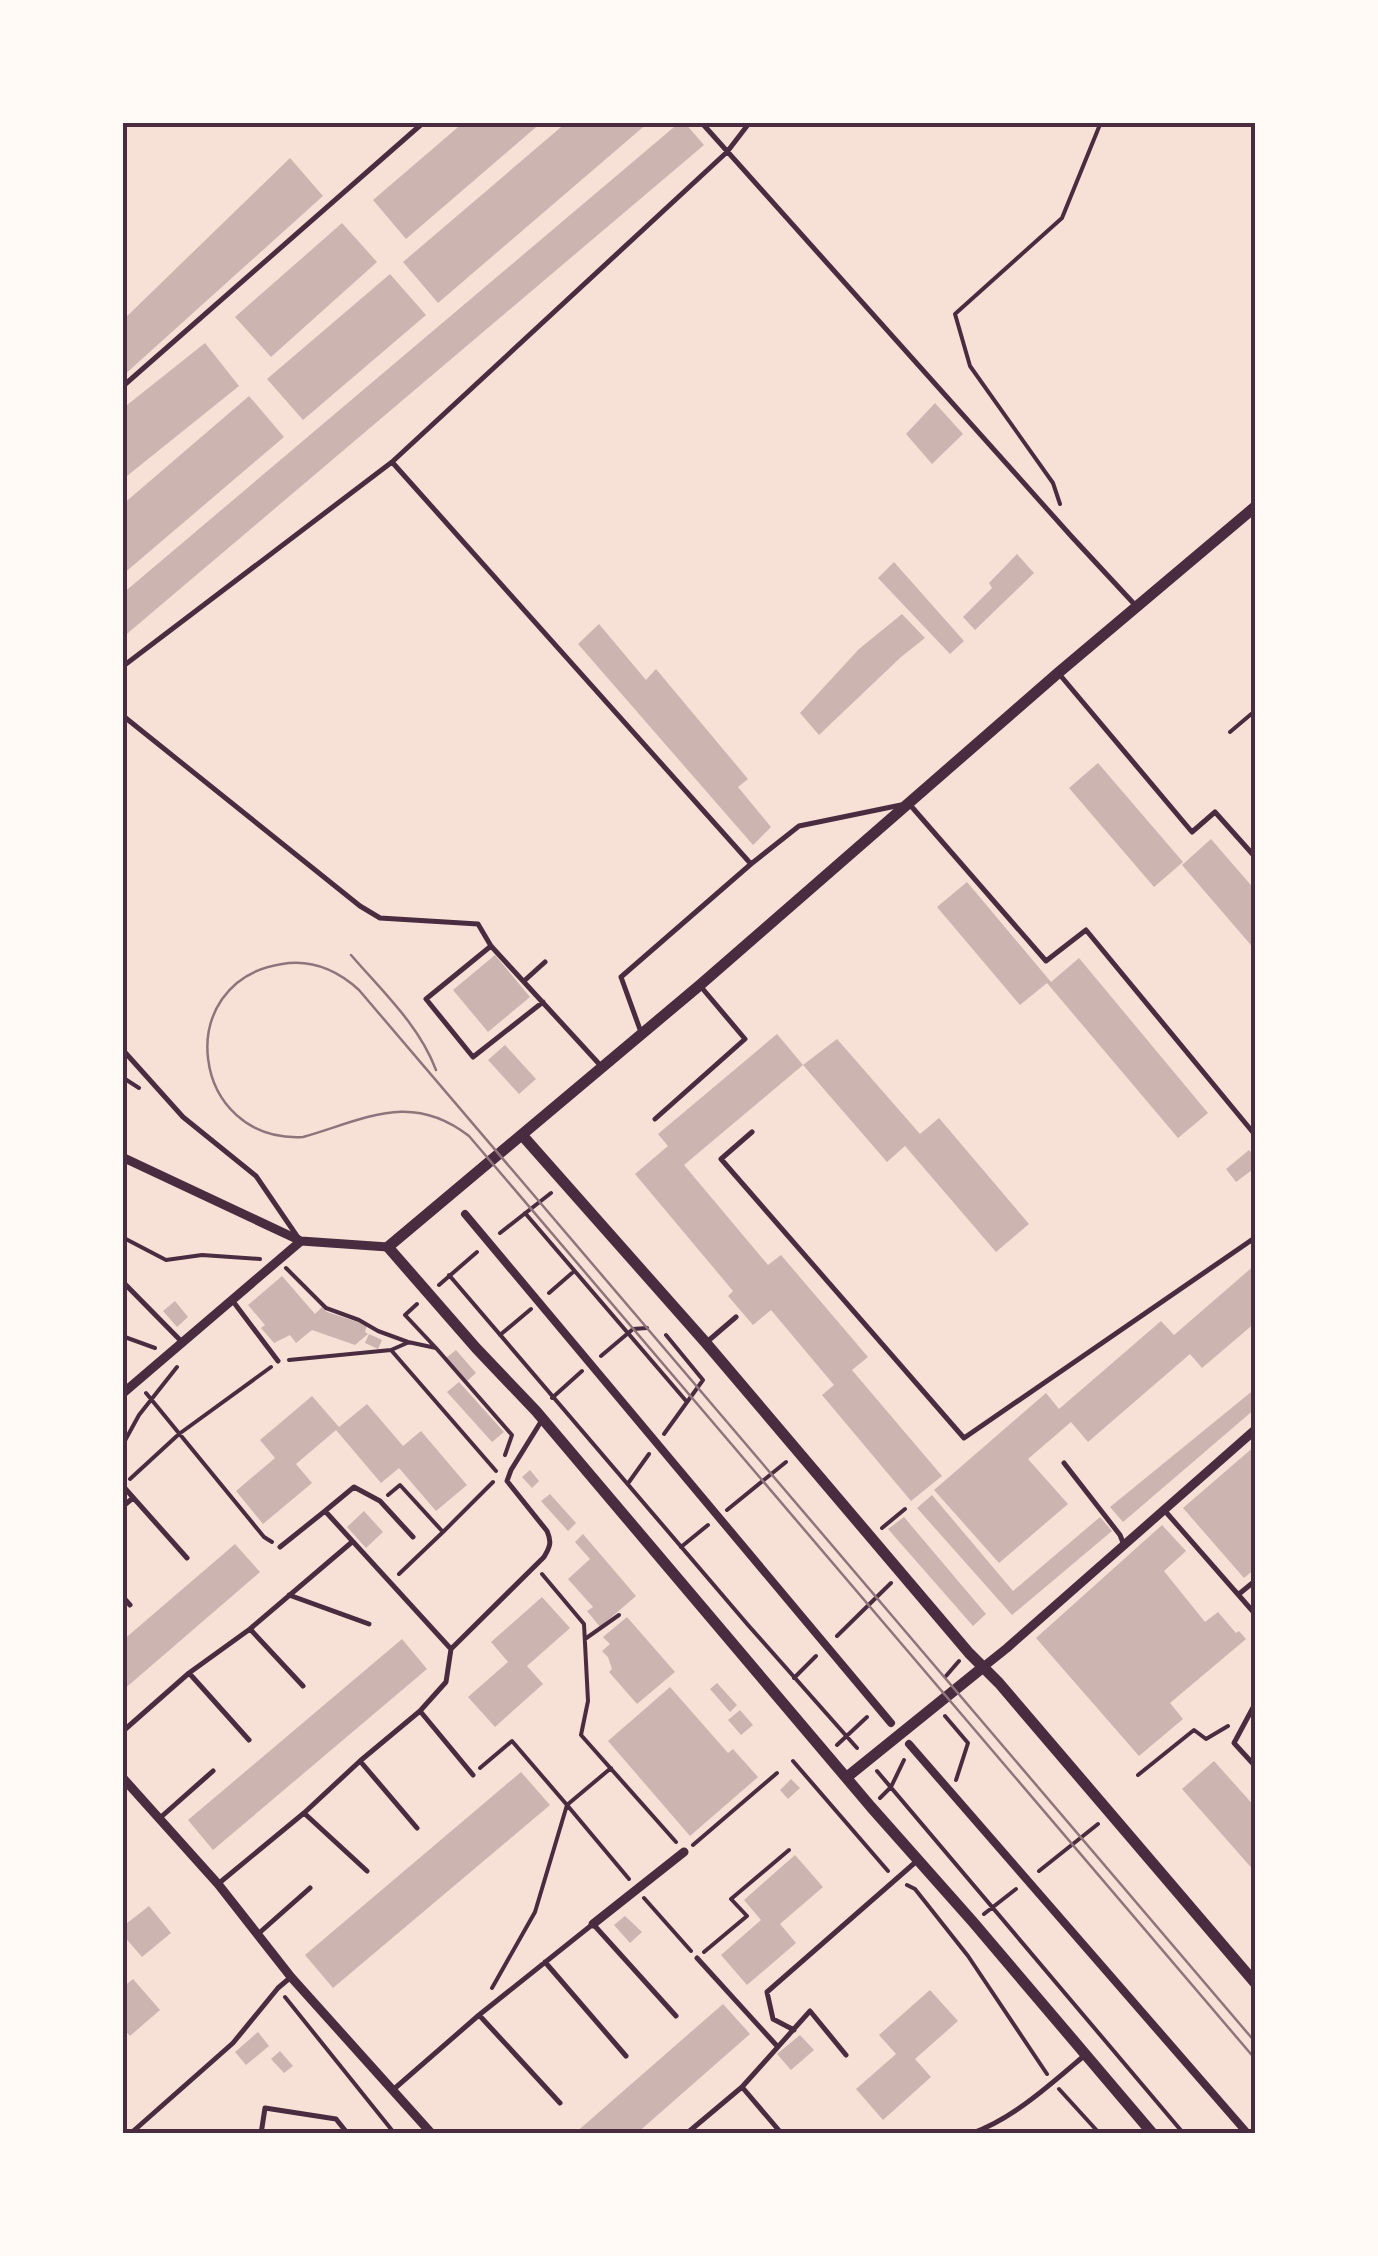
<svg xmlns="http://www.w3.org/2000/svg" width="1378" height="2256" font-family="Raleway,sans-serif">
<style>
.building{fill:#ccb4b1}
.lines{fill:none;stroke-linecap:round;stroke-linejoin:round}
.path{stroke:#4a2c40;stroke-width:4}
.service{stroke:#4a2c40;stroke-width:5}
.pedestrian{stroke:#4a2c40;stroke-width:8}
.minor{stroke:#4a2c40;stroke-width:9}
.tertiary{stroke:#4a2c40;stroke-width:11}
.tram{stroke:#8f747c;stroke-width:2.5}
.neatline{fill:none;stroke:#4a2c40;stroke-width:4}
</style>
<rect width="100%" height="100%" fill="#f7e1d7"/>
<path class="building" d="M464 122H542L406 239 373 200Z
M567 122H649L438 303 403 262Z
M680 122H684L704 145 122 638V594Z
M290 158 323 196 122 377V321Z
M342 223 377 262 271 357 235 317Z
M390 274 426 315 303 420 267 379Z
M205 343 239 386 122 480V409Z
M249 396 284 437 122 575V505Z
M935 403 963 434 932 464 906 434Z
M1017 554 1034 573 975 630 963 617 992 588 989 583Z
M894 562 964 641 950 654 878 578Z
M902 614 925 638 901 657 819 735 800 713 859 649Z
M599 624 646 680 656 669 748 779 738 787 771 827 753 845 578 644Z
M1098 763 1183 862 1154 887 1069 788Z
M1211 839 1256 891V951L1182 865Z
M967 882 1051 982 1079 958 1208 1113 1178 1138 1047 983 1020 1005 937 907Z
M495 955 530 997 488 1032 453 990Z
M777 1034 803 1065 684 1165 768 1265 781 1255 868 1357 852 1370 942 1476 911 1501 822 1395 834 1385 771 1310 753 1325 728 1296 733 1291 635 1174 668 1146 658 1134Z
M837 1039 920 1134 939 1118 1029 1224 996 1252 905 1146 887 1162 803 1065Z
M505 1045 536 1079 519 1094 488 1060Z
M1249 1150 1256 1158V1167L1236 1182 1226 1169Z
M1256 1264V1322L1202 1368 1190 1354 1088 1442 1071 1422 1028 1459 1068 1504 999 1563 934 1490 1046 1393 1059 1409 1161 1321 1174 1335Z
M282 1276 315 1314 322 1307 327 1312 367 1325 365 1332 368 1334 355 1345 312 1330 296 1343 290 1335 274 1343 261 1328 265 1325 248 1305Z
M175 1301 188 1317 177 1327 163 1311Z
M369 1334 382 1340 378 1349 365 1343Z
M456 1350 476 1373 467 1381 446 1358Z
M459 1382 504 1432 492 1442 447 1392Z
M1256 1388V1408L1123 1522 1110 1507Z
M312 1396 339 1427 367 1404 403 1446 421 1431 467 1485 436 1511 399 1468 381 1483 336 1430 296 1464 312 1483 263 1524 236 1491 275 1458 260 1440Z
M1256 1445V1568L1244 1578 1183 1508Z
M530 1470 539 1481 532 1488 522 1477Z
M550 1494 576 1523 568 1531 541 1501Z
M932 1495 1013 1591 1100 1517 1112 1531 1012 1615 917 1508Z
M364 1511 383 1532 366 1548 347 1527Z
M904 1517 986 1614 973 1626 888 1529Z
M1162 1525 1186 1551 1164 1571 1205 1622 1218 1612 1236 1633 1239 1631 1246 1639 1170 1703 1183 1719 1139 1756 1036 1638Z
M583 1534 636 1596 600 1627 587 1611 593 1607 568 1579 590 1559 575 1542Z
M235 1544 260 1572 122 1691V1641Z
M542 1597 570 1628 527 1666 543 1684 495 1727 468 1697 508 1662 491 1642Z
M627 1617 675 1672 637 1704 609 1672 612 1669 608 1657 602 1651 610 1644 603 1637Z
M402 1639 427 1669 213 1850 188 1820Z
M717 1683 737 1705 730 1712 710 1689Z
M670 1687 728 1753 733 1749 758 1777 690 1836 608 1741Z
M740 1710 753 1725 741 1735 728 1720Z
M1214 1761 1256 1808V1873L1182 1789Z
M521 1772 550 1805 333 1988 305 1955Z
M791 1779 800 1788 788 1799 780 1790Z
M795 1855 823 1887 780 1924 796 1943 747 1985 721 1955 761 1920 744 1900Z
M149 1906 171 1933 142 1957 122 1934V1927Z
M625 1916 642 1932 630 1943 614 1925Z
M133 1979 160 2010 130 2036 122 2027V1988Z
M930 1990 958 2021 915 2059 931 2077 883 2120 856 2089 896 2054 879 2035Z
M723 2004 750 2034 636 2134H574Z
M258 2032 269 2046 246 2065 235 2052Z
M800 2035 814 2050 791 2070 777 2054Z
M280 2051 293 2066 284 2073 271 2059Z"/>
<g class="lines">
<path class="path" d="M1060 504 1053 483 970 366 955 314 1062 218 1101 122
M1230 732 1256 710
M122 1077 139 1088
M525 1213 687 1402
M500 1233 551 1193
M122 1237 166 1260 202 1255 260 1259
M286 1268 326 1308 359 1320 378 1331 408 1342 436 1348 512 1435 505 1455
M449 1275 748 1625 857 1748
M439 1285 477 1252
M549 1293 572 1273
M417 1304 405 1315 436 1348
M500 1335 531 1309
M122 1336 155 1348
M391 1350 496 1471
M601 1356 633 1329 647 1328
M289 1360 391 1350 407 1343
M146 1393 264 1537 272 1542
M552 1398 582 1371
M664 1434 703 1380 666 1335
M122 1446 139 1415 177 1367
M130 1479 179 1434 271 1367
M629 1482 649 1454
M388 1495 400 1485 443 1532 493 1482
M727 1510 786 1462
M882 1528 905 1509
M681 1547 708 1525
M399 1574 443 1532
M542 1574 584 1624 588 1701 581 1735 676 1842
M837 1636 891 1583
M585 1639 619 1615
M946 1676 959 1661
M794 1678 816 1656
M945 1716 968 1743 956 1780
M837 1745 867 1717
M793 1761 888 1871
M480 1768 512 1741 567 1805 611 1768
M877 1771 1184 2134
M1138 1775 1194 1730 1206 1739 1228 1726
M880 1798 891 1787 904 1760
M693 1845 777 1773
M1039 1871 1098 1824
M907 1885 915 1889 968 1956 1047 2074
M644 1898 691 1951
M984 1914 1016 1889
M704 1952 747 1916 731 1899 789 1850
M492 1988 535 1912 567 1805 629 1879
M285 1997 395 2134
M1059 2089 1100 2134"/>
<path class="service" d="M701 122 1072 537 1137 607
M122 387 424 122
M392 462 751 864
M122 667 392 462 727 152 750 122
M1060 675 1192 832 1215 812 1256 858
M122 715 360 906 380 918 478 924 491 946
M911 806 1046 961 1086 930 1256 1136
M524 981 545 962
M543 1002 473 1057 426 999 491 946C528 986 564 1026 601 1066
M642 1035 621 977 751 864 799 826 901 805
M122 1049 183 1117 256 1176 299 1239
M655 1119 745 1039 702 988
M752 1132 721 1159 964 1438 1256 1237
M122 1281 183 1343
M232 1300 278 1361
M708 1341 736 1317
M1064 1463 1120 1535 1124 1545
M122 1485 187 1558
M122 1507 133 1498
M1165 1511 1256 1615
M413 1537 380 1501 354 1487 325 1511 451 1649
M280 1547 325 1511
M1239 1594 1256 1580
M289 1595 369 1624
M122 1596 130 1605
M250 1629 303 1686
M189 1673 249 1740
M1256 1702 1234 1743 1256 1767
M420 1711 473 1775
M122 1732 189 1673 250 1629 352 1542
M360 1761 417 1828
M304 1813 367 1871
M161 1817 213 1771
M218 1884 304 1813 360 1761 420 1711 446 1682 451 1649 544 1557C550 1547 552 1542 547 1531L507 1481 511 1470 542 1420
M258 1934 310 1888
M697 1958 778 2047
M545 1962 626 2056
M479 2015 560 2103
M794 2030 773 2019 767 1992 918 1860
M742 2087 782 2134
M394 2089 479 2015 593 1924 676 2016
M130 2134 233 2043 278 1988 291 1977
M261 2134 265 2108 336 2119 348 2134
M686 2134 742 2087 810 2011 846 2055
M970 2134C1013 2119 1051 2084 1085 2055"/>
<path class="pedestrian" d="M465 1214 891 1723
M909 1744 1248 2134"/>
<path class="minor" d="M122 1157 301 1241 388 1247
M122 1394 301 1241
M982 1668 1007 1648 1256 1429
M122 1777 218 1884 291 1977 432 2134
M593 1924 684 1852"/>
<path class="tertiary" d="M522 1135 706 1343 969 1653 999 1683 1256 1984
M847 1777 982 1668
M1153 2134 973 1922 871 1807 536 1411 476 1348 388 1247 700 985 1058 673 1256 506"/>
<path class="tram" d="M351 955C382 991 419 1025 436 1070
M1256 2043 359 990C337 970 312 959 282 964 170 981 190 1143 303 1137 366 1119 411 1091 469 1136L1256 2060"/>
</g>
<rect width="1378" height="2256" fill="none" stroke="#fffaf5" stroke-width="250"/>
<rect x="125" y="125" width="1128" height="2006" class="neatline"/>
</svg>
